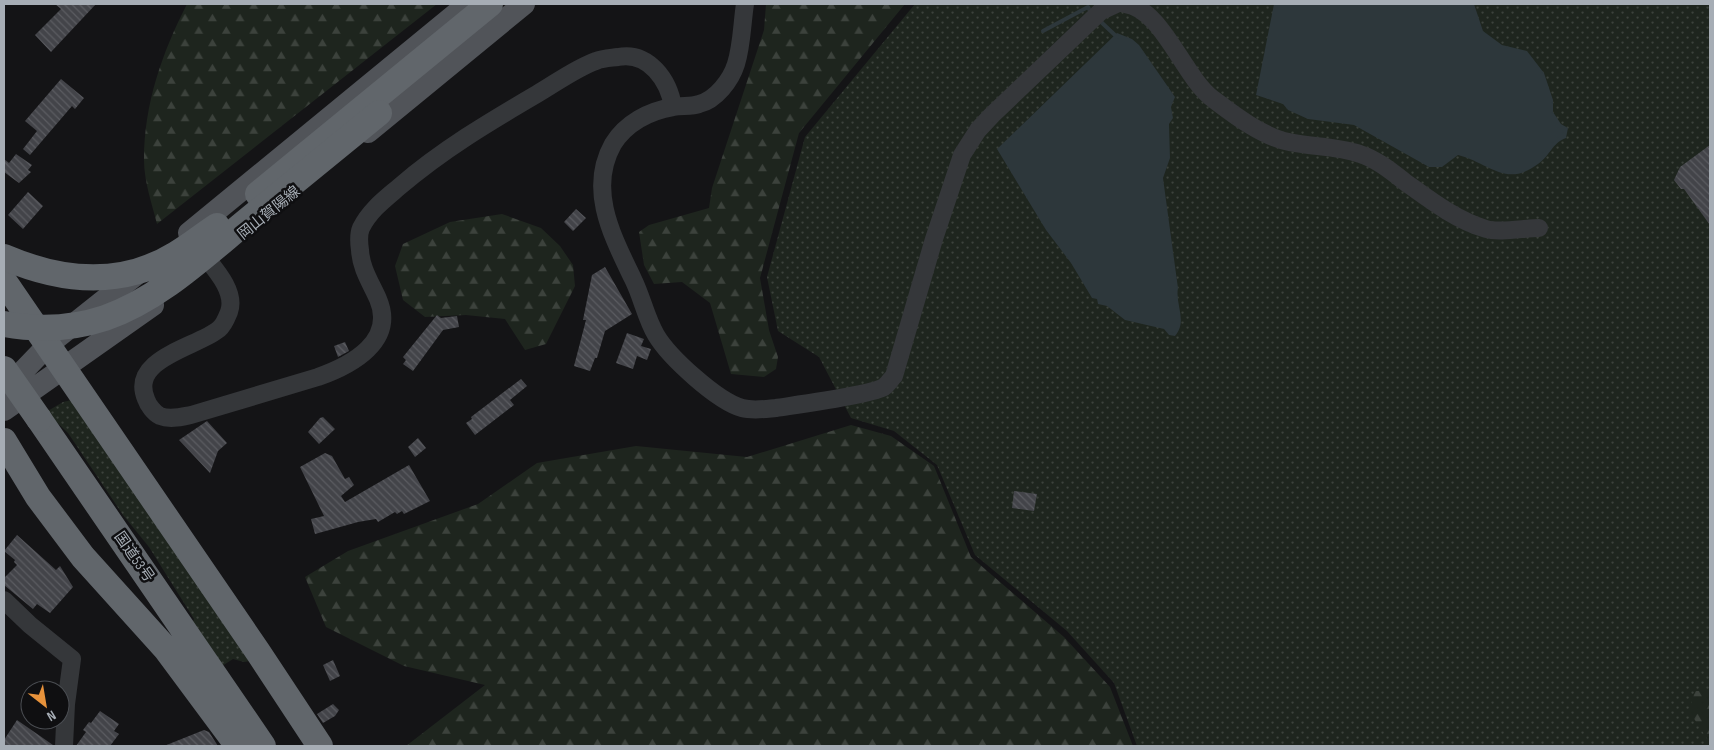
<svg xmlns="http://www.w3.org/2000/svg" width="1714" height="750" font-family="'Sofia Sans Condensed','Noto Sans JP',sans-serif">
<style>
.grass{fill:url(#grass-dots)}
.forest{fill:url(#forest-firs)}
.water{fill:#2d373b}
.lines{fill:none;stroke-linecap:round;stroke-linejoin:round}
.stream{stroke:#2d373b;stroke-width:4}
.building{fill:url(#building-back-hatch)}
.minor{stroke:#35373a;stroke-width:18}
.major{stroke:#515459;stroke-width:22}
.highway{stroke:#61666b;stroke-width:26}
.highway-bridge{stroke:#61666b;stroke-width:26}
.labels{text-anchor:middle;dominant-baseline:central;stroke-width:5;stroke-linejoin:round;paint-order:stroke}
.street-label{font-size:15px;fill:#a6adb5;stroke:#0f0f11}
</style>
<defs>
<pattern id="grass-dots" width="8" height="8" patternUnits="userSpaceOnUse" patternTransform="scale(1.25)"><rect width="8" height="8" fill="#1e251e"/><path d="M2 2h.1M6 6h.1" fill="none" stroke="#3c423c" stroke-width="1.8" stroke-linecap="round"/></pattern>
<pattern id="forest-firs" width="22" height="20" patternUnits="userSpaceOnUse" patternTransform="scale(1.25)"><rect width="22" height="20" fill="#1e251e"/><path d="M5 1l3.5 6h-7zM16 11l3.5 6h-7z" fill="#3c423c"/></pattern>
<pattern id="building-back-hatch" width="6" height="6" patternUnits="userSpaceOnUse" patternTransform="scale(1.25)"><rect width="6" height="6" fill="#434449"/><path d="M-1 5l2 2M0 0l6 6M5-1l2 2" fill="none" stroke="#5b5c61"/></pattern>
</defs>
<rect width="100%" height="100%" fill="#141416"/>
<path class="grass" d="M915 4H1710V746H1137L1114 683 1067 631 975 555 937 465 894 431 851 418 819 357 778 331 767 277 805 137Z
M76 399 256 660 244 662 233 659 219 668 191 627 194 619 149 547 123 515 68 433 46 412 63 402Z"/>
<path class="forest" d="M187 4H437L157 224C152 204 144 181 144 160 144 104 162 53 187 4Z
M766 4H905L799 133 760 278 769 330 778 357 776 369 764 377 731 374 710 303 682 282 654 284 644 265 639 232 649 225 709 208 712 188 764 30Z
M502 214 541 228 560 246 573 265 575 286 546 344 525 350 505 319 466 315 425 317 403 300 395 266 403 244 450 222Z
M851 425 891 436 934 466 971 557 1064 637 1110 687 1133 746H406L485 685 404 666 326 627 305 577 348 551 478 504 537 463 636 446 747 457Z
M1695 691H1710V743L1689 711Z"/>
<path class="water" d="M1274 4H1474L1483 31 1502 45 1527 51 1544 73 1553 100V112L1561 124 1568 128 1566 138C1552 143 1550 156 1538 164 1506 188 1491 164 1458 155L1442 167H1429L1354 125 1308 119 1288 110 1283 104 1256 95Z
M1117 33 1132 39 1139 45 1175 97 1171 107 1173 118 1169 124 1170 158 1163 178 1178 288C1175 305 1188 321 1175 336L1169 335 1164 329 1125 320 1107 306 1098 304 1097 299 1092 298 1071 263 1046 230 997 149Z"/>
<g class="lines">
<path class="stream" d="M1100 21 1117 37
M1043 31 1088 7 1089 9"/>
</g>
<path class="building" d="M55 4H96L51 52 35 35 61 9Z
M61 79 84 98 75 109 72 106 30 155 23 149 37 131 25 121Z
M1710 145V225L1684 189H1681L1674 180 1680 167Z
M16 154 32 165 28 170 31 172 19 183 4 172V159L9 163Z
M28 192 43 206 23 229 8 215Z
M576 209 586 218 573 231 564 222Z
M605 267 632 314 605 331 597 358H595L590 371 574 366 586 320H583L592 275Z
M437 315 441 318 457 316 459 327 443 330 413 371 403 364 406 360 403 357Z
M627 333 644 339 641 346 651 349 647 360 637 356 633 369 616 363Z
M345 342 349 351 338 357 334 346Z
M521 379 527 386 510 400 514 405 475 435 466 423 472 419 471 417Z
M323 417 335 429 319 444 308 432 320 418Z
M207 421 227 443 218 451 210 473 179 440Z
M418 438 426 448 415 457 408 447Z
M325 453 332 456 345 479 349 477 354 485 341 496 345 502 409 465 430 501 404 514 402 511 397 514 395 512 378 522 376 519 358 522 315 534 311 519 324 516 300 467Z
M1014 491 1037 494 1034 511 1012 508Z
M17 535 56 570 60 566 73 587 50 613 37 604 33 609 4 585V578L17 565 14 562 15 560 4 551Z
M333 660 340 676 330 681 323 665Z
M333 704 339 710 335 716 323 723 317 714Z
M100 711 119 724 114 731 119 734 110 746H76L86 732 83 730 89 722 91 723Z
M17 720 53 745V746H4V740Z
M204 730 209 732 218 746H164Z"/>
<g class="lines">
<path class="minor" d="M745 4C742 23 742 45 736 64 731 80 716 100 699 104 691 107 681 105 673 107 649 111 626 123 613 144 587 190 613 237 633 279 642 297 646 318 656 335 669 357 717 401 742 408 753 411 765 409 776 408 795 405 871 395 884 387 887 385 891 379 894 376L934 239 962 155 978 130 992 115 1101 11 1116 4
M1125 4C1162 8 1184 78 1213 99 1234 115 1263 137 1289 142 1312 147 1337 146 1360 154 1376 159 1391 171 1405 182 1430 200 1456 220 1486 229 1499 233 1525 228 1539 228
M199 249C211 265 237 290 229 312 227 317 223 326 219 329 198 347 129 358 146 399 148 405 154 413 160 416 170 420 181 417 191 415L318 377C352 365 396 341 378 299 371 283 361 269 360 250 359 243 358 235 361 228 370 210 385 199 399 187 442 150 489 122 537 94 556 83 576 68 596 61 603 58 611 58 618 57 649 51 669 81 673 107
M4 600 30 625 72 659 66 704 64 746"/>
<path class="major" d="M368 132 524 4
M189 233 468 4
M4 391 49 344 142 270
M4 410 153 305"/>
<path class="highway" d="M258 194 490 4
M4 281 258 652 320 746
M39 419 263 746
M4 441 38 497 83 557 166 649 238 746"/>
<path class="highway-bridge" d="M4 257C60 281 121 288 176 254 190 246 203 235 217 226
M4 324C38 330 72 329 105 318 157 300 201 259 243 224 288 187 333 150 379 113
M4 369 39 419"/>
</g>
<g class="labels">
<g class="street-label">
<text transform="translate(269 213) rotate(-39)">岡山賀陽線</text>
<text transform="translate(134 557) rotate(55)">国道53号</text>
</g>
</g>
<rect width="1714" height="750" fill="none" stroke="#a6adb5" stroke-width="10"/>
<g transform="translate(45 705) rotate(149)"><circle r="24" fill="#0f0f11" stroke="#4b4e53"/>
<path d="M0-4L9 19L0 12L-9 19Z" fill="#e7923b"/>
<text y="-8" font-size="14" font-weight="bold" text-anchor="middle" fill="#a6adb5">N</text>
</g>
</svg>
